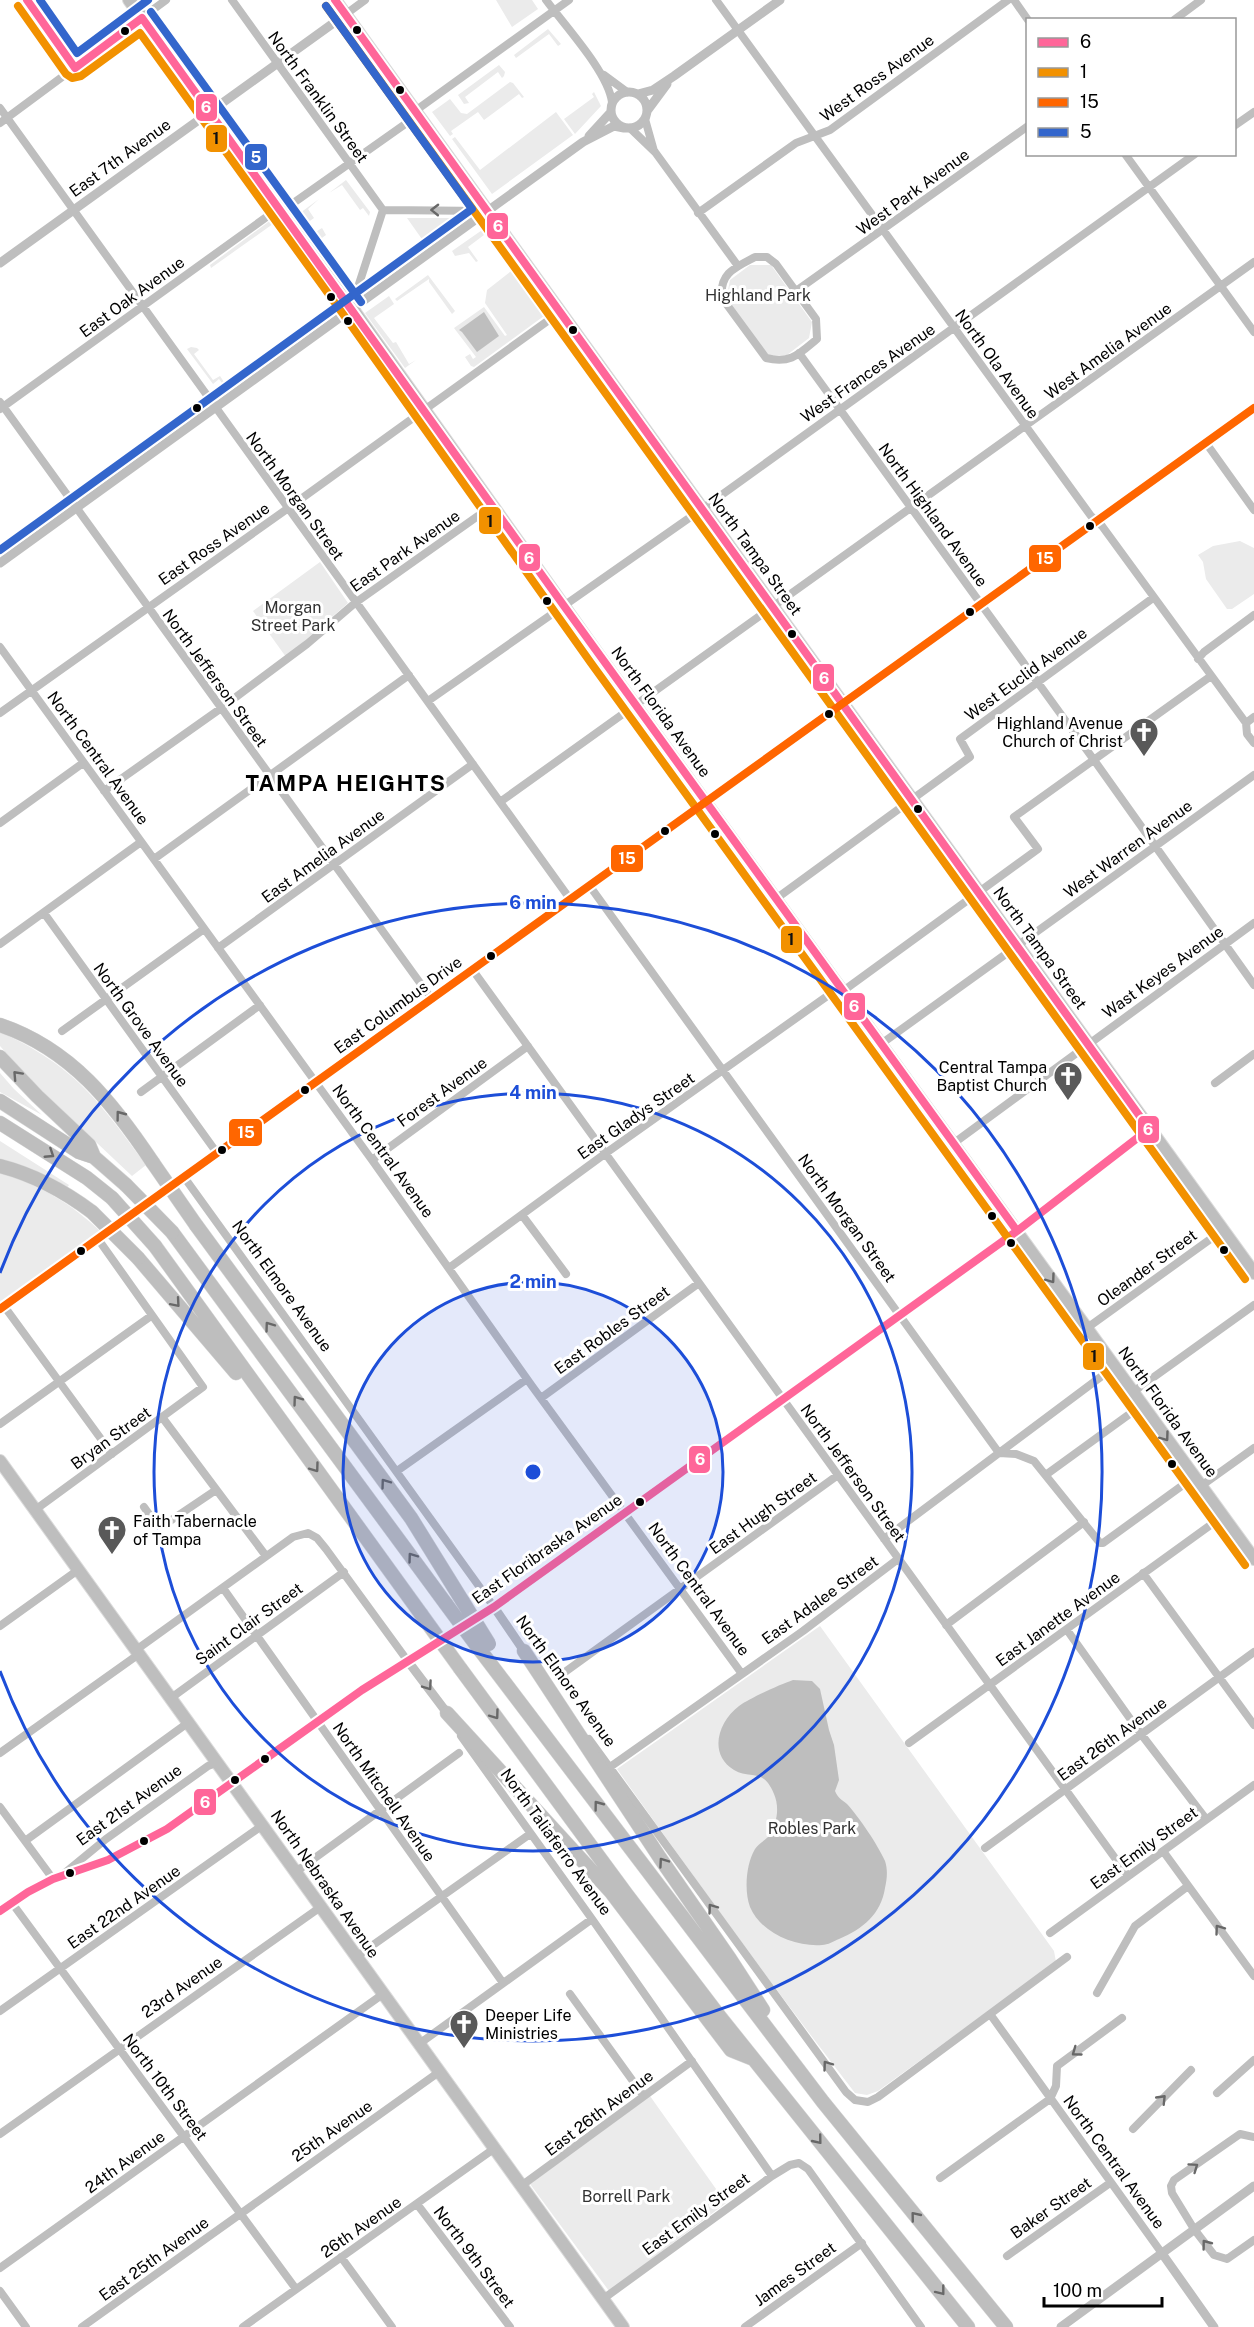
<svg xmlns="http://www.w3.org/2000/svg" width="1254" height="2327" font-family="'Public Sans',sans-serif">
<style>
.green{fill:#ebebeb;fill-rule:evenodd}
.water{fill:#bebebe}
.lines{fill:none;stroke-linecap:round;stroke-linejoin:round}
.primary-casing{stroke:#dbdbdb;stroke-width:14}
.motorway-casing{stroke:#dbdbdb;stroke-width:15}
.minor{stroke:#bebebe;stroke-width:8}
.tertiary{stroke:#bebebe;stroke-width:9}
.secondary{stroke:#b8b8b8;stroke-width:10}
.primary{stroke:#bebebe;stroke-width:12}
.motorway{stroke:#bebebe;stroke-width:14}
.motorway-bridge-casing{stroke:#dbdbdb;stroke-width:15;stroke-linecap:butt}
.motorway-bridge{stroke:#bebebe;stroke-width:14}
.bus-1-casing{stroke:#fff;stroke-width:12}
.bus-2-casing{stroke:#fff;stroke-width:12}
.bus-3-casing{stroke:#fff;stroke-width:12}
.bus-4-casing{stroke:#fff;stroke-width:12}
.bus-1{stroke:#f69;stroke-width:8}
.bus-2{stroke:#f29100;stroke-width:8}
.bus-3{stroke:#f60;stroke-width:8}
.bus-4{stroke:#36c;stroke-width:8}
.oneway{stroke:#686868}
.ring{fill:none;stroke:#1d4ed8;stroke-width:3}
.bus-dot{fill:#000;stroke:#fff;stroke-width:2}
.labels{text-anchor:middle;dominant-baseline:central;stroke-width:6;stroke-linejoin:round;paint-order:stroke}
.street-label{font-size:16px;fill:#000;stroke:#fff}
.park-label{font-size:16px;fill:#323232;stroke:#fff}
.poi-label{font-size:16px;fill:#000;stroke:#fff;text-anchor:end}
.district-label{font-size:22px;font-weight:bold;letter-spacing:1.5px;fill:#000;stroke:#fff}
.centre{fill:#1d4ed8;stroke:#fff;stroke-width:3}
.ring-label{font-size:18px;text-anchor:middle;font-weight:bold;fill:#1d4ed8;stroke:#fff;stroke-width:6;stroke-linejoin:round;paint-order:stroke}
.line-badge{stroke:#fff;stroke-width:2}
.badge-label{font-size:16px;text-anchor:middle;font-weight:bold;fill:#fff}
.pale-badge-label{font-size:16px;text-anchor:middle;font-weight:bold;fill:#111}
</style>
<rect width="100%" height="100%" fill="#fff"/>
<path class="green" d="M496 0H532L538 9 512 27Z
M548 29 561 44 558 46 549 34 516 58 514 55Z
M499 65 505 72 504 76 502 78 498 72 465 97 469 103 464 104 458 95Z
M510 82 513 83 524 97 522 98 519 94 484 120 478 112 451 131 453 134 450 136 432 112 450 99 461 113 467 114Z
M594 92 601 106 575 134 564 119 594 97 592 94Z
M556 112 573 135 492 194 452 139 455 137 480 170Z
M346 180 370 212 369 216 363 208 360 210 342 185 329 193Z
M319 199 308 209 314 218 307 223 314 233 322 228 326 235 315 243 296 216Z
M407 218H450L452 221 424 242Z
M276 219 277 221 211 268 210 265 271 220Z
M485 228 488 232 468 247 478 261 476 262 469 253 455 256 452 251Z
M750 265H771L812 322 809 338 787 355H768L729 305 727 295 730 280Z
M515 268 548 313 474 367 471 366 465 357 470 354 473 359 476 357 454 328 484 307 505 336 507 335 485 303 487 290ZM462 331 499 335 477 351Z
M428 275 455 311 452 314 429 282V279L397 301 395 299Z
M389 296 394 304 374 318 393 343 396 342 409 364 416 360 405 368 365 313Z
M328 308 329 310 224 386 219 379 213 384 187 349 191 347 197 348 199 350 194 354 213 380 220 376 224 382Z
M1240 541 1254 548V594L1232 609H1227L1206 579 1203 562 1198 555 1213 546Z
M320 562 348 603 286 657 253 611Z
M0 1032C75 1066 99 1101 146 1165L132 1176 28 1078 0 1046Z
M0 1073 14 1089 42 1115 0 1092Z
M0 1141 69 1185 67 1188 0 1160Z
M0 1173C38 1183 73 1205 101 1232L0 1305Z
M820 1626 1054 1951 1056 1962 878 2091 867 2095 855 2093C773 1987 695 1879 617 1769Z
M650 2096 726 2203 609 2291 530 2184Z"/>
<path class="water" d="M484 312 499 336 477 352 462 332 459 330Z
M793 1680 812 1681 820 1689 829 1730 834 1745 839 1780 835 1791C838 1798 842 1800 847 1804 859 1817 878 1845 885 1861 888 1870 887 1879 885 1888 881 1914 863 1929 839 1939 834 1941 828 1945 822 1945 795 1947 761 1933 750 1907 744 1891 746 1864 755 1849 758 1844 764 1841 768 1837 777 1824 780 1808 774 1794 763 1767 751 1780 734 1770 708 1754 718 1722 739 1706 750 1698 779 1685 793 1680Z"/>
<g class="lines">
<g class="primary-casing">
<path id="primary" d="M129 0 352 308 600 657 1254 1559
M335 0 1254 1273
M0 1461 623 2327"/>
</g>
<g class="motorway-casing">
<path id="motorway" d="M0 1025C71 1049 113 1103 153 1163
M0 1057 37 1096 89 1145 94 1157
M0 1101 79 1152 94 1157 126 1185
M0 1123 87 1178 112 1198
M0 1166C35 1175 64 1191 92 1212
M196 1225 411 1518 463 1602
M172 1232 446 1604
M155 1246 421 1614
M138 1258 236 1373
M480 1650 823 2102 1006 2327
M524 1651 660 1858 730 1959 763 2010
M460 1668 627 1895 720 2017 968 2327
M447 1713 611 1892 731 2050 751 2058"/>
</g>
<path class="minor" d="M27 0 75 68
M232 0 383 210
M546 0C565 26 608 72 612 102
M716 0 1091 516 1102 526 1246 723 1247 734 1254 743
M1014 0 1028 20
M346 14 365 0
M1174 20 1201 0
M604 75 627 92
M0 108 570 899
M415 111 569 0
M645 119 654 151
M0 123 166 0
M1234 126 1254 112
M630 128 655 152 738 266
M1125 154 1254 332
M383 210 487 211
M282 211 418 115
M698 213 796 143 830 130 1008 0
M755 257H767L776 264 816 319 817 339C799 354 791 364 766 358L722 298C719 273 736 267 755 257Z
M359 284 383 210
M796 291 1028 126
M799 353 1094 760 1254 985
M0 402 431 998
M0 409 279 208
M1206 443 1254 510
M0 647 372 1160 532 1386 742 1674
M1198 659 1204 652 1254 615
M428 701 702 509 1195 154
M0 713 287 509 560 312
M1246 723 1254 717
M104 791 220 709 307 644 355 603 492 506
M500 802 1254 262
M0 823 83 763
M154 859 409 675
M589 885 999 1453
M777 898 970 757 960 739 1153 598
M44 913 217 1153
M0 944 141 842
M218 948 473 764
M472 969 1128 1876
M843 991 1038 849 1014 817 1211 676
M62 1031 204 929
M881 1044 1254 775
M1215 1083 1254 1054
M141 1092 260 1005
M954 1143 1254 923
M372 1160 528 1046
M184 1177 494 1607
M522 1215 566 1274
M449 1268 606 1153 840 987
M4 1306 112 1454
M1087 1328 1223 1230
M1133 1392 1254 1305
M541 1398 699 1283
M162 1417 266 1556
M0 1424 151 1316
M999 1453 1016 1454 1034 1461 1100 1543H1103L1194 1477
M397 1471 527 1379
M1047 1474 1142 1405
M1201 1486 1254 1448
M144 1507 154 1521 164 1525 216 1490
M35 1510 203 1387 98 1239
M884 1539 1114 1367
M1143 1573 1254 1725
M223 1588 503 1983
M946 1625 1084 1522
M0 1626 78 1570
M1067 1630 1141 1734 1206 1819
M136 1650 293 1537 308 1533 317 1538 326 1549 407 1660
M558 1677 838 1475
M171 1698 344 1572
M461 1736 592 1919 772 2176
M589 1739 846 2092 855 2100 868 2102 878 2097 1067 1957
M909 1743 1223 1516
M0 1753 139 1654
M610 1767 803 1631 898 1559
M0 1807 53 1879
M25 1841 189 1722
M985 1848 1254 1652
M1163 1851 1254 1976
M297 1871 459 1753
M61 1876 106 1839 208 1766 218 1762
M12 1903 296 2289
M1050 1933 1254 1785
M356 1957 530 1834
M1097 1993 1135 1926 1188 1886
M570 1994 643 2095
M0 2011 263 1825
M990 2014 1161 2252
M419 2044 592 1919
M1217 2093 1254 2060
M1133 2129 1191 2070
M0 2134 322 1906
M1254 2137 1240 2134 1174 2180 1171 2186 1172 2193 1194 2229 1214 2255 1227 2259 1254 2240
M940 2178 1050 2099 1056 2086 1057 2066 1122 2018
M521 2186 692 2061
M417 2204 510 2327
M1007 2256 1110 2183
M341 2257 392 2327
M0 2268 383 1994
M0 2291 26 2327
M603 2299 772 2176 790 2165 799 2163 808 2169 921 2327
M82 2327 439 2072
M243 2327 495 2148
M745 2327 862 2243"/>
<path class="tertiary" d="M611 110a18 18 0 1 1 36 0a18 18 0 1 1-36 0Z
M638 94 653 90 674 76 780 0
M647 111 667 84
M589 136 611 112
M0 263 346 14
M0 563 583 142 614 126 624 128
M494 1607 524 1651
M407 1660 447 1713
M0 1911 28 1892 53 1879 108 1860 167 1829 362 1690 494 1607 548 1568 1017 1231 1149 1129
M1161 2252 1214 2327
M1061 2327 1254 2186"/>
<path class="secondary" d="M0 1309 1254 408"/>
<use href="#primary" class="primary"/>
<use href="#motorway" class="motorway"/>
<g class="motorway-bridge-casing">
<path id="motorway-bridge" d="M153 1163 196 1225
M126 1185 172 1232
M112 1198 155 1246
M92 1212 138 1258
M463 1602 489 1644
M446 1604 480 1650
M421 1614 460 1668"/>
</g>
<use href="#motorway-bridge" class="motorway-bridge"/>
<g class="bus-1-casing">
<path id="bus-1" d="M27 0 75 68 142 18 564 606 1017 1231
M0 1911 28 1892 53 1879 108 1860 167 1829 362 1690 494 1607 1017 1231 1149 1129 335 0"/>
</g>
<g class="bus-2-casing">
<path id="bus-2" d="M18 6 66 74 72 78 81 76 140 33 343 314 591 663 1245 1565
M326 6 1245 1279"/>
</g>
<g class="bus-3-casing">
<path id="bus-3" d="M0 1309 1254 408"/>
</g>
<g class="bus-4-casing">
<path id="bus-4" d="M40 0 77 53 148 0
M151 12 361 302
M0 550 472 209 326 6"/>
</g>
<use href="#bus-1" class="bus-1"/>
<use href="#bus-2" class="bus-2"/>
<use href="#bus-3" class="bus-3"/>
<use href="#bus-4" class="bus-4"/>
</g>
<defs><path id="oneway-chevron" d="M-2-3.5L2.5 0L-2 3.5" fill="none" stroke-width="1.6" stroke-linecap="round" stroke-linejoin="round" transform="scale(1.5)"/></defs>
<g class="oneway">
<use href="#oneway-chevron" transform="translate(435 210) rotate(-179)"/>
<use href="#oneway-chevron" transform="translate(17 1075) rotate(-133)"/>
<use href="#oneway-chevron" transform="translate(120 1115) rotate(-127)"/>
<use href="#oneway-chevron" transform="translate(50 1154) rotate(33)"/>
<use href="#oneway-chevron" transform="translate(1051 1279) rotate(54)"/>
<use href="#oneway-chevron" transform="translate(176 1303) rotate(49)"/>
<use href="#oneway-chevron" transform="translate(269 1326) rotate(-126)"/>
<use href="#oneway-chevron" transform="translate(297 1400) rotate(-126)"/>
<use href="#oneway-chevron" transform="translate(1165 1437) rotate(54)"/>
<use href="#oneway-chevron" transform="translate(315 1468) rotate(54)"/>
<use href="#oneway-chevron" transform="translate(385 1483) rotate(-126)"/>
<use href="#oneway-chevron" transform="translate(412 1557) rotate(-126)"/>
<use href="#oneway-chevron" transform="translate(428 1686) rotate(55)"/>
<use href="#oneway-chevron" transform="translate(495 1715) rotate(54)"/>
<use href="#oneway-chevron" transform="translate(598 1805) rotate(-127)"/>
<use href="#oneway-chevron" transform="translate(663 1862) rotate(-125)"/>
<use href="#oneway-chevron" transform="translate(712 1908) rotate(-126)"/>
<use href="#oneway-chevron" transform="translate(1219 1929) rotate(-126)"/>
<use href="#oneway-chevron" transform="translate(1076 2052) rotate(144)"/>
<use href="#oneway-chevron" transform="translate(827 2065) rotate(-126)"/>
<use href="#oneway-chevron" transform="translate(1162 2099) rotate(-46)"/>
<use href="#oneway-chevron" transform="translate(818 2140) rotate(51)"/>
<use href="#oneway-chevron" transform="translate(1194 2167) rotate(-35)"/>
<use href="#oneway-chevron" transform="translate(915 2216) rotate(-129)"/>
<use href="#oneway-chevron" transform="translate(1206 2244) rotate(-127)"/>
<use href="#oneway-chevron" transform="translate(941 2291) rotate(52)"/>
</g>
<circle cx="533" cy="1472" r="190" fill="#1d4ed8" fill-opacity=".12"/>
<g class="ring">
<circle cx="533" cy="1472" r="190"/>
<circle cx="533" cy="1472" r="379"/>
<path d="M0 1273A569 569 0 1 1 0 1671"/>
</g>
<defs>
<g id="church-pin" transform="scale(1.5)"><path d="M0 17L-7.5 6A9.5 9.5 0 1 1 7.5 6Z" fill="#595959" stroke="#fff"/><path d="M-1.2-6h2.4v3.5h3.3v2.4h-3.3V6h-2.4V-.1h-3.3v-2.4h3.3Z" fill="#fff"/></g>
</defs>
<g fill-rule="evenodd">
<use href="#church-pin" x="1144" y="732"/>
<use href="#church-pin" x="1068" y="1076"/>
<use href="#church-pin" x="112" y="1530"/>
<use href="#church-pin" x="464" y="2024"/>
</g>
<g class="bus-dot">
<circle cx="357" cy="30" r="5"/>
<circle cx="125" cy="31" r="5"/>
<circle cx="400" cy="90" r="5"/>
<circle cx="331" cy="297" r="5"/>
<circle cx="348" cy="321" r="5"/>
<circle cx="573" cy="330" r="5"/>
<circle cx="197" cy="408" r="5"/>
<circle cx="1090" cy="526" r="5"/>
<circle cx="547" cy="601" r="5"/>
<circle cx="970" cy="612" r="5"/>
<circle cx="792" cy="634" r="5"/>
<circle cx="829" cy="714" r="5"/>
<circle cx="918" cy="809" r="5"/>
<circle cx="665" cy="831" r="5"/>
<circle cx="715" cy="834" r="5"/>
<circle cx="491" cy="956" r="5"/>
<circle cx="305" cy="1090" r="5"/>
<circle cx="222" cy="1150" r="5"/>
<circle cx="992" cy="1216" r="5"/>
<circle cx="1011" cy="1243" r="5"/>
<circle cx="1224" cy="1250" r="5"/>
<circle cx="81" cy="1251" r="5"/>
<circle cx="1172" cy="1464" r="5"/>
<circle cx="640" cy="1502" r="5"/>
<circle cx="265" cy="1759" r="5"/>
<circle cx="235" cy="1780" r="5"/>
<circle cx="144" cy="1841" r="5"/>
<circle cx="70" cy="1873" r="5"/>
</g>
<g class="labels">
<g class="street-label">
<text transform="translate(877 78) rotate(-36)">West Ross Avenue</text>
<text transform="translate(318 97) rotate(54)">North Franklin Street</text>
<text transform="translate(120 158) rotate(-36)">East 7th Avenue</text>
<text transform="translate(913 192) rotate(-36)">West Park Avenue</text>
<text transform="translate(132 297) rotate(-36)">East Oak Avenue</text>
<text transform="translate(1108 351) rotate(-36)">West Amelia Avenue</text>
<text transform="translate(997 364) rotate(54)">North Ola Avenue</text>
<text transform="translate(868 373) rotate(-35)">West Frances Avenue</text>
<text transform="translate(295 496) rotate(54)">North Morgan Street</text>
<text transform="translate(933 515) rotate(54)">North Highland Avenue</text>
<text transform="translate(214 544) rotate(-35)">East Ross Avenue</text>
<text transform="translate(405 551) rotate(-35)">East Park Avenue</text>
<text transform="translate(755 554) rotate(54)">North Tampa Street</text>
<text transform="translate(1026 674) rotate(-36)">West Euclid Avenue</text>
<text transform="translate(215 678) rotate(54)">North Jefferson Street</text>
<text transform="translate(661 712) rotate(54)">North Florida Avenue</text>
<text transform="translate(98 758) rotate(54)">North Central Avenue</text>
<text transform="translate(1128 849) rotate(-36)">West Warren Avenue</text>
<text transform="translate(323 856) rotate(-36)">East Amelia Avenue</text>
<text transform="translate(1040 948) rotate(54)">North Tampa Street</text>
<text transform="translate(1163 972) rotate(-36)">Wast Keyes Avenue</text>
<text transform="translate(398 1005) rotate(-36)">East Columbus Drive</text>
<text transform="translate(141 1025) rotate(54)">North Grove Avenue</text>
<text transform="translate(442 1092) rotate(-36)">Forest Avenue</text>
<text transform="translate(636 1116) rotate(-35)">East Gladys Street</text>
<text transform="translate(383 1151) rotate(54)">North Central Avenue</text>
<text transform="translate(847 1218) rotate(54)">North Morgan Street</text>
<text transform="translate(1147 1268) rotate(-36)">Oleander Street</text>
<text transform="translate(282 1286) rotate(54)">North Elmore Avenue</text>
<text transform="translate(612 1330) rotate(-36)">East Robles Street</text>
<text transform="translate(1168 1412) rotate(54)">North Florida Avenue</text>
<text transform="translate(111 1438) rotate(-36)">Bryan Street</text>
<text transform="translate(853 1473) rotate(54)">North Jefferson Street</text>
<text transform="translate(763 1513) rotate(-36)">East Hugh Street</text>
<text transform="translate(547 1549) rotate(-35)">East Floribraska Avenue</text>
<text transform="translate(699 1589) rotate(54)">North Central Avenue</text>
<text transform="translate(820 1600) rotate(-36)">East Adalee Street</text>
<text transform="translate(1058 1619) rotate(-36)">East Janette Avenue</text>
<text transform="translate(249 1624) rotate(-36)">Saint Clair Street</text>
<text transform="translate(566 1681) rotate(54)">North Elmore Avenue</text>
<text transform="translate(1112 1739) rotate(-36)">East 26th Avenue</text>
<text transform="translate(384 1792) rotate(55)">North Mitchell Avenue</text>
<text transform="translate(129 1805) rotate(-36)">East 21st Avenue</text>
<text transform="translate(556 1842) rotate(54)">North Taliaferro Avenue</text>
<text transform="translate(1144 1848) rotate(-36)">East Emily Street</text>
<text transform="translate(325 1884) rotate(55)">North Nebraska Avenue</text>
<text transform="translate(124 1907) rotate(-35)">East 22nd Avenue</text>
<text transform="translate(182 1987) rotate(-35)">23rd Avenue</text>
<text transform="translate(165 2087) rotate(53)">North 10th Street</text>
<text transform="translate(599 2113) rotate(-37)">East 26th Avenue</text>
<text transform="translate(332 2131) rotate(-35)">25th Avenue</text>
<text transform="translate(125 2162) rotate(-36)">24th Avenue</text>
<text transform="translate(1114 2162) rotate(54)">North Central Avenue</text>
<text transform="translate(1051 2208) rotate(-35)">Baker Street</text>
<text transform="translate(696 2214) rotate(-36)">East Emily Street</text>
<text transform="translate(361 2227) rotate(-35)">26th Avenue</text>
<text transform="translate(474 2257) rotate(53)">North 9th Street</text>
<text transform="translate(154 2259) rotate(-36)">East 25th Avenue</text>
<text transform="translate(795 2274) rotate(-36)">James Street</text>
</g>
<g class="park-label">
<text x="758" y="295">Highland Park</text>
<text x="293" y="607">Morgan<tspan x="293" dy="18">Street Park</tspan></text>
<text x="812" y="1828">Robles Park</text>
<text x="626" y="2196">Borrell Park</text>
</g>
<g class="poi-label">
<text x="1123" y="723">Highland Avenue<tspan x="1123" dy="18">Church of Christ</tspan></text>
<text x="1047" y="1067">Central Tampa<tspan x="1047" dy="18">Baptist Church</tspan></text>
<text x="133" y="1521" text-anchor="start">Faith Tabernacle<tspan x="133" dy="18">of Tampa</tspan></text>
<text x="485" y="2015" text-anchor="start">Deeper Life<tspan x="485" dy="18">Ministries</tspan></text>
</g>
<g class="district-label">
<text x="346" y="783">TAMPA HEIGHTS</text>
</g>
</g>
<circle cx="533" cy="1472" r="9" class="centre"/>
<g class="ring-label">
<text x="533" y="909">6 min</text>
<text x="533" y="1099">4 min</text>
<text x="533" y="1288">2 min</text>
</g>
<g class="line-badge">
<rect x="195" y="93" width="23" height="29" rx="6" fill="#f69"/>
<rect x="205" y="124" width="23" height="29" rx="6" fill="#f29100"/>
<rect x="244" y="143" width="24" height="28" rx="6" fill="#36c"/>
<rect x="486" y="212" width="23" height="28" rx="6" fill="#f69"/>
<rect x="478" y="506" width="24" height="29" rx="6" fill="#f29100"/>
<rect x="518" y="543" width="23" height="29" rx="6" fill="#f69"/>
<rect x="1028" y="544" width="34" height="29" rx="6" fill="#f60"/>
<rect x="812" y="663" width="23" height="29" rx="6" fill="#f69"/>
<rect x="610" y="844" width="34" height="29" rx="6" fill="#f60"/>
<rect x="780" y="925" width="23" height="29" rx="6" fill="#f29100"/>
<rect x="843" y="992" width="23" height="29" rx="6" fill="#f69"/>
<rect x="1137" y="1115" width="23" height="29" rx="6" fill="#f69"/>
<rect x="228" y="1118" width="35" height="29" rx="6" fill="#f60"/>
<rect x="1082" y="1342" width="23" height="29" rx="6" fill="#f29100"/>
<rect x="688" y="1445" width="23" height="29" rx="6" fill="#f69"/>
<rect x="193" y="1788" width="24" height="28" rx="6" fill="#f69"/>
</g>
<g class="badge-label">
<text x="206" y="113">6</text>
<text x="256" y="163">5</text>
<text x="498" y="232">6</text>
<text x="529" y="564">6</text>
<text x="1045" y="564">15</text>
<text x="824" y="684">6</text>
<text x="627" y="864">15</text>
<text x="854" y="1012">6</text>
<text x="1148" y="1135">6</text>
<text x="246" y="1138">15</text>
<text x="700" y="1465">6</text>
<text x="205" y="1808">6</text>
</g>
<g class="pale-badge-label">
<text x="216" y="144">1</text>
<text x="490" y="527">1</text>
<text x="791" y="945">1</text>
<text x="1094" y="1362">1</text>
</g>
<rect x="1026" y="18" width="210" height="138" fill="#ffffff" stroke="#999999" stroke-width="1.5"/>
<rect x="1038" y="38" width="30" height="9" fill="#ff6699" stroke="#999999" stroke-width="1.5"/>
<text x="1080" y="48" font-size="18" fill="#000000">6</text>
<rect x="1038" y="68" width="30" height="9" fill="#f29100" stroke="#999999" stroke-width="1.5"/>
<text x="1080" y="78" font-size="18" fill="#000000">1</text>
<rect x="1038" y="98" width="30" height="9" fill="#ff6600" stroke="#999999" stroke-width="1.5"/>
<text x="1080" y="108" font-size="18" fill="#000000">15</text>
<rect x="1038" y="128" width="30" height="9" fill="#3366cc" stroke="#999999" stroke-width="1.5"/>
<text x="1080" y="138" font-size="18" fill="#000000">5</text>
<path d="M1044 2297v9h118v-9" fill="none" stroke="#000000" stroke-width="3"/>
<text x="1053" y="2297" font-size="18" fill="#000000" stroke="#ffffff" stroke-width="4.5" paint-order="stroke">100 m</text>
</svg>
